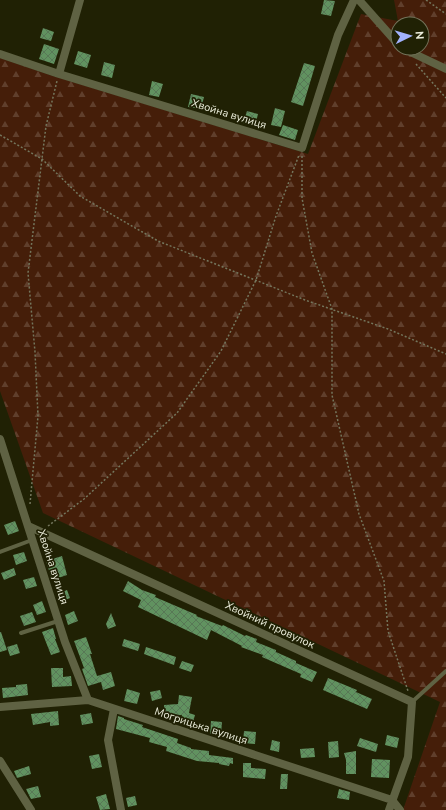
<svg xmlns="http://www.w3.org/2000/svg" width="446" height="810" font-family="'Nunito Sans',sans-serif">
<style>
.forest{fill:url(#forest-firs);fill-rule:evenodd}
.building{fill:url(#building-cross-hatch)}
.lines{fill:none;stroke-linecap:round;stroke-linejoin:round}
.path{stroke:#74765d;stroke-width:1.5;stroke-dasharray:2 2;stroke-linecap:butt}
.service{stroke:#5f6243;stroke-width:4}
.minor{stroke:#5f6243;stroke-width:8}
.labels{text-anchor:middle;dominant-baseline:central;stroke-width:3.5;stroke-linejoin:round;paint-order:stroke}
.street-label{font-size:11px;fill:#eceedc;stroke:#202104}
</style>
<defs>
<pattern id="forest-firs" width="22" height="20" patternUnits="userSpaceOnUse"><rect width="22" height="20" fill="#451e09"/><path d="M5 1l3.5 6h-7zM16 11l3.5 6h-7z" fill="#603f2c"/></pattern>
<pattern id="building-cross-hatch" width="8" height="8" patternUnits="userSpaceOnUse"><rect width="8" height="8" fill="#619260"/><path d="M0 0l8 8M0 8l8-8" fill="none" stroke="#587856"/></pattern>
</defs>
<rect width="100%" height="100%" fill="#202104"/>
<path class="forest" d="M394 0H446V810H403L440 702 43 513 0 391V58L53 76 308 154 361 14 398 21ZM398 24H422V48H398Z"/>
<path class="building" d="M324 0 335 1 331 16 321 14Z
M43 28 54 32 51 41 40 38Z
M44 44 59 49 54 64 39 59Z
M78 51 91 55 87 68 74 64Z
M104 62 115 65 112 78 101 75Z
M304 63 315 66 303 106 291 102Z
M152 81 163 84 159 97 149 95Z
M191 94 204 97 201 109 188 107Z
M275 108 285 111 281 127 271 125Z
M247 111 258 114 255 126 243 123Z
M283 125 298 130 295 140 279 135Z
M15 521 19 531 8 535 4 525Z
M24 552 27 561 16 565 13 555Z
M62 556 67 575 52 580 46 561Z
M14 568 16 575 4 580 1 573Z
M34 577 37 586 26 589 23 580Z
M128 581 142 590 156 595 155 597 197 615 196 616 222 626 223 625 245 636 246 635 257 639 256 642 276 650V652L296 661V663L317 672 312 682 300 677 301 674 262 657 263 655 241 647 242 646 211 630 207 640 138 607 141 600 123 591Z
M67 590 70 598 60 602 57 594Z
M42 601 46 612 37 615 33 605Z
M74 611 78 621 68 625 65 615Z
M32 612 36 622 24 626 20 616Z
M111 613 116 626 108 629 106 624Z
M53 628 56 639H55L60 652 51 655 42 632Z
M0 632H1L7 650 0 652Z
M86 637 92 654H90L97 676 111 672 115 686 103 690 101 682 88 686 82 669 84 668 74 641Z
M124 639 140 644 138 651 122 646Z
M17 644 20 653 10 656 7 647Z
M146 647 176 657 174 665 144 654Z
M182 661 194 665 191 672 179 668Z
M51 668H63V677L71 676 72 686 52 687Z
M328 678 357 690 356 692 372 699 367 709 323 690Z
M27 684 28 695 3 698 2 688 16 687V685Z
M127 689 140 693 137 704 124 701Z
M160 690 162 698 152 701 150 692Z
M179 695 192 697 189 713 195 715 192 726 180 723 182 715 165 716 164 705 178 704Z
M58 711 59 725 50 726V722L33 725 31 714Z
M91 713 93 723 82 725 80 715Z
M118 716 124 718V719L143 725 142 727 178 739 177 743 191 748V749L209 751V755L233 758V764L230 763 229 766 219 764V763L197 761 166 751 167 747 149 742 150 738 116 729Z
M211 721 222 722 221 734H210Z
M244 731 256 732 255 744 243 743Z
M387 735 399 738 397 748 385 745Z
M360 738 378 744 376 752 357 746Z
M272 740 280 742 279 752 270 750Z
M338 741 339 757 329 758 328 742Z
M314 748 315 757 301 758 300 749Z
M356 751V774H346V760L344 753Z
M99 754 102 767 92 769 89 756Z
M372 759 390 760 389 778 371 777Z
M243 763H251V768L266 769 265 779 243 777Z
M29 766 31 774 17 778 14 771Z
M281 774H288L287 789H280Z
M38 786 41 797 31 799 26 789Z
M339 789 350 792 349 800 337 798Z
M106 794 110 809 100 810 96 797Z
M135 796 137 805 128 807 126 798Z"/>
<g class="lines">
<path class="path" d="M426 0 446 14
M416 64 446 98
M0 135 42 159 80 196 158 241 305 300 388 329 446 354
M302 156V198L312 253 332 309V395L359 514 384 581 388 631 408 691
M30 504 38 416 35 352 28 273 46 126 57 81
M48 526 84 499 177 413 221 351 256 280 276 216 299 155"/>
<path class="service" d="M0 552 32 540
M21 633 58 621
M412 702 446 671"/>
<path class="minor" d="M359 0 398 44
M402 48 446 69
M0 54 59 74 302 148 338 35 354 0
M59 74 80 0
M0 439 65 642 88 700
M28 526 412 702 408 757 389 810
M0 707 88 700 392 800
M114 709 108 740 121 810
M0 761 31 810
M392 800 400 810"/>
</g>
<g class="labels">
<g class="street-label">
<text transform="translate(229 114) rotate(17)">Хвойна вулиця</text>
<text transform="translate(53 567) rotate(72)">Хвойна вулиця</text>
<text transform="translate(270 625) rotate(25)">Хвойний провулок</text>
<text transform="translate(201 726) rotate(18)">Могрицька вулиця</text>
</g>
</g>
<g transform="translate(410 36) rotate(85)"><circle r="19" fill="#202104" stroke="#72735a"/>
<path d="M0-3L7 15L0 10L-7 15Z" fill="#a2b2fd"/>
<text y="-6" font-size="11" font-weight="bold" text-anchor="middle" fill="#eceedc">N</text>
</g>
</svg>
